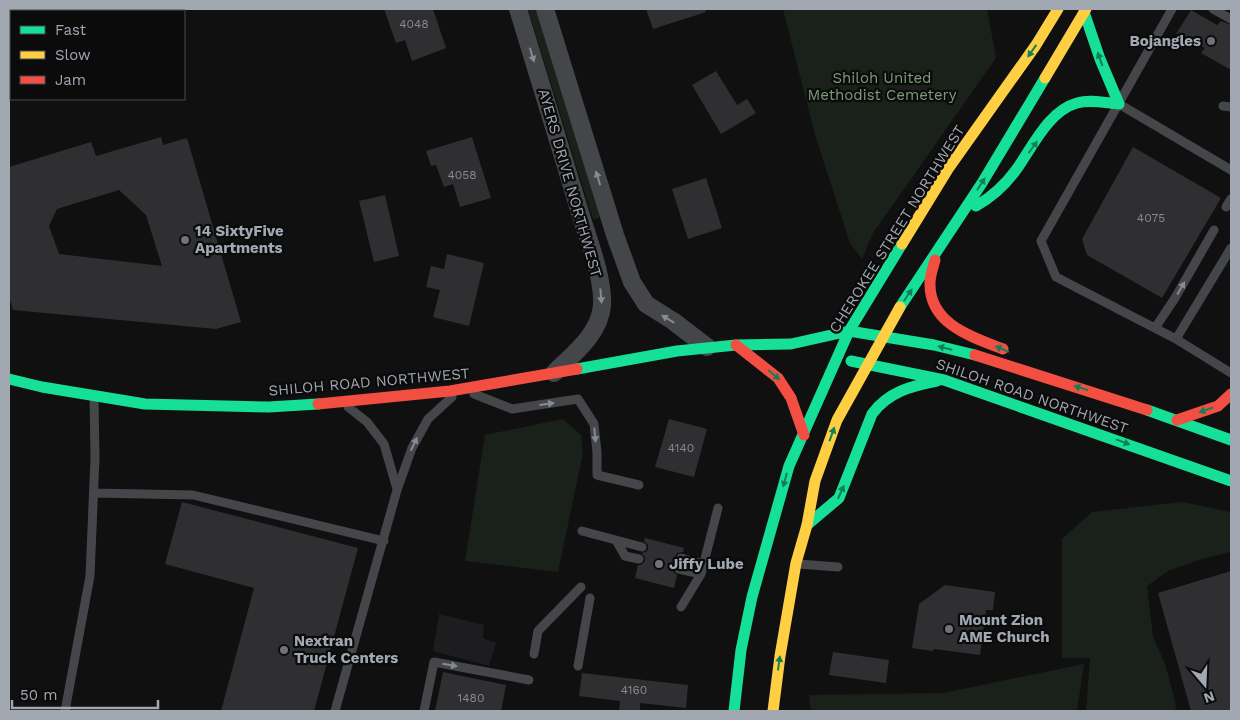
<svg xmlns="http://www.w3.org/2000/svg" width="1240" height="720" font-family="'Work Sans',sans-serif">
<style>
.built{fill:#1d1d1f}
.green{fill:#1a211b}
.building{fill:#2f2f31;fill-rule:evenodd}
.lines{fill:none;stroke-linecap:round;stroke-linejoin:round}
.lane{stroke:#454649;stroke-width:9}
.street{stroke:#454649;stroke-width:18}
.fast{stroke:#16e098;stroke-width:11}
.slow{stroke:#ffcf43;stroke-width:11}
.jam{stroke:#f24e42;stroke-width:11}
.oneway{fill:#118059}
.oneway2{fill:#858b92}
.poi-dot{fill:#6e737a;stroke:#0b0b0c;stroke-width:2}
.labels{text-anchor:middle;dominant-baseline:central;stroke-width:4.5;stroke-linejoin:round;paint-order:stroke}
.number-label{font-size:12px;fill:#848a92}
.poi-label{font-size:15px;font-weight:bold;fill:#a1a8b2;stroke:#0b0b0c;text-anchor:start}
.park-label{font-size:15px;fill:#799e77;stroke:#0b0b0c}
.street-label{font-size:15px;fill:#a1a8b2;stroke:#0b0b0c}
</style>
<rect width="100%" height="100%" fill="#101011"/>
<path class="built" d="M439 614 484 625 483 638 496 643 489 666 433 651Z"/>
<path class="green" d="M528 9H537L600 216 598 219H594L592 216Z
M783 9H987L996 58 873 233 862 259 850 243 815 135Z
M563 419 581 435 583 453 558 572 465 561 485 435Z
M1182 502 1231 512V552L1201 559 1168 571 1147 586 1153 637 1165 664 1175 700 1176 711H1086L1090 658H1062V539L1092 512Z
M1084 664 1077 711H811L809 695 943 693Z"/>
<path class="building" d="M384 9H433L446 48 412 61 405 40 396 43Z
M646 9H705L706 12 653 29Z
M1191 10 1217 25 1221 21 1231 25V70L1201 53 1205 48 1176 34Z
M716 71 737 105 747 99 756 113 721 134 692 85Z
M161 137 163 145 187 138 241 322 216 329 13 310 9 297V167L91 142 96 156ZM119 190 146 215 162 266 59 254 49 226 57 209Z
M472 137 491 198 460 207 453 184 444 187 436 165 431 166 426 151Z
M1133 147 1221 198 1162 298 1087 255 1082 239Z
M706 178 722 228 688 239 672 189Z
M385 195 399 256 374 262 359 201Z
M447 254 484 263 469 326 433 317 440 290 426 287 431 266 444 269Z
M669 419 707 429 694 477 655 467Z
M182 502 358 548 314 711H221L254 588 165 564Z
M645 538 684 548 683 552 677 553 675 557 677 563 673 568V571L677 575 674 588 635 578 638 565H641L645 561V557L641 553 646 552 648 549V545L644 541Z
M1231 571V711H1191L1158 593Z
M945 585 995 592 993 610H986L980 655 934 649 933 651 912 648 919 604Z
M833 652 889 660 886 683 829 675Z
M443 672 506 685 501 711H435Z
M582 673 688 685 686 708 640 703V711H619L620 701 579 696Z"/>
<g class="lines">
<path class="lane" d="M1172 9 1041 241 1056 277 1176 339 1231 373
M1213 9 1231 19
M1119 104 1231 170
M1223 106 1231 107
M1226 207 1231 199
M1155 328 1175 298 1214 230
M1176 339 1231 248
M474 394 512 409 578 399 594 424 597 452V475L639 485
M348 407 367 422 384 444 397 489
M94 493 193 495 384 541
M582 531 642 547
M616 540 625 556 639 559
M681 558 703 564
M798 564 838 567
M679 569 701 574
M681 607 701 574 718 508
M534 654 538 631 581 587
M578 666 590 598
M65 711 90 576 95 458 94 396
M335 711 397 490 412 448 428 419 452 397
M424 711 434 662 529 680"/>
<path class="street" d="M518 9C538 75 558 140 578 206 586 234 604 277 602 306 599 335 573 354 554 373
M545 9 615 235 632 282 646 304 673 321 707 347"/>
<path class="fast" d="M976 206C992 197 1005 185 1016 170 1032 148 1048 111 1077 103 1090 99 1106 103 1119 104L1100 59 1084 12
M900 307 982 183 1045 78
M851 361 944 380 1231 481
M577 369 677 351 736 345 791 344 849 331 934 345 975 355
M9 379 42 387 145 404 269 407 318 404
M1147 410 1231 440
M807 525 839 498 872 414C888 392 911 386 937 381
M734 711 741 650 752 597 789 466 849 331 902 244"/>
<path class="slow" d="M1045 78 1086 9
M902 244 948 169 1036 45 1058 9
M773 711 780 656 796 563 807 525 815 481 837 420 900 307"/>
<path class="jam" d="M935 260C933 268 930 275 930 283 929 324 972 337 1003 349
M736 345 778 378 791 398 804 435
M975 355 1147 410
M318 404 450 391 577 369
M1177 420 1218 406 1231 394"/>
</g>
<defs><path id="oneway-solid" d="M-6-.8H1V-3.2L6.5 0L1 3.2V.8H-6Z" transform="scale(1.25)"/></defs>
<g class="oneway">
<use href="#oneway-solid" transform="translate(1032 51) rotate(125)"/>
<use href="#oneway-solid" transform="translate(1100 59) rotate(-110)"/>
<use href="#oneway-solid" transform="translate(1033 147) rotate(-54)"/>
<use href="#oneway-solid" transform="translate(981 184) rotate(-57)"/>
<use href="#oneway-solid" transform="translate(908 295) rotate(-56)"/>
<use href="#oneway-solid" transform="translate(945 348) rotate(-166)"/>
<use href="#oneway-solid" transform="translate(1002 349) rotate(-157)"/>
<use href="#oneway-solid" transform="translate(774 375) rotate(41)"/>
<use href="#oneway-solid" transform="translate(1081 388) rotate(-162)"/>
<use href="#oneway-solid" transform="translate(1206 410) rotate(161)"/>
<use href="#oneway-solid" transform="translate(832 434) rotate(-70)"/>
<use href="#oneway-solid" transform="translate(1123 442) rotate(20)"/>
<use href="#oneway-solid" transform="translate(785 480) rotate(105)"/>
<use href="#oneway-solid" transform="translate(841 492) rotate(-66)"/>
<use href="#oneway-solid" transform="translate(779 663) rotate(-82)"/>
</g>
<g class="oneway2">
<use href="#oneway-solid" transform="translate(532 55) rotate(73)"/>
<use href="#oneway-solid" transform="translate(598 178) rotate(-107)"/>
<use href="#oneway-solid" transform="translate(1181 288) rotate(-60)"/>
<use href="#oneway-solid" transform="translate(601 296) rotate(85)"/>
<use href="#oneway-solid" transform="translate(668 319) rotate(-149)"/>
<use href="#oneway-solid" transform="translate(547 404) rotate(-8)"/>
<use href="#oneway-solid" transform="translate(595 435) rotate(84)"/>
<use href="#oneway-solid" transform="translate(414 444) rotate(-65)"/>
<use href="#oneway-solid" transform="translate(450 665) rotate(10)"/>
</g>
<g class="poi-dot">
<circle cx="1211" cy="41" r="5"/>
<circle cx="185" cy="240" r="5"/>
<circle cx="659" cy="564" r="5"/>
<circle cx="949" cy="629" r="5"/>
<circle cx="284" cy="650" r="5"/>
</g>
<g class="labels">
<g class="number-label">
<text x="414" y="24">4048</text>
<text x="462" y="175">4058</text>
<text x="1151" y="218">4075</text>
<text x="681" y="448">4140</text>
<text x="634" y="690">4160</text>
<text x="471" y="698">1480</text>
</g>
<g class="poi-label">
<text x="1201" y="41" text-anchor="end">Bojangles</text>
<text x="195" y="231">14 SixtyFive<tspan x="195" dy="17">Apartments</tspan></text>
<text x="669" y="564">Jiffy Lube</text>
<text x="959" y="620">Mount Zion<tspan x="959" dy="17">AME Church</tspan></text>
<text x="294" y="641">Nextran<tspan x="294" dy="17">Truck Centers</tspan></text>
</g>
<g class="park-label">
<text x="882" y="78">Shiloh United<tspan x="882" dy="17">Methodist Cemetery</tspan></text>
</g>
<g class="street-label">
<text transform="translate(570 183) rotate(74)">AYERS DRIVE NORTHWEST</text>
<text transform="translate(897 229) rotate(-58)">CHEROKEE STREET NORTHWEST</text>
<text transform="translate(369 382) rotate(-5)">SHILOH ROAD NORTHWEST</text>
<text transform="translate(1032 396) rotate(19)">SHILOH ROAD NORTHWEST</text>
</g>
</g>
<rect width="1240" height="720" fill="none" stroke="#a1a8b2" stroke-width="20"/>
<rect x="10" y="10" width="175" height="90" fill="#0b0b0c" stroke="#474a4e"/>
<rect x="20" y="26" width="25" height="8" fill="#16e098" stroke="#474a4e"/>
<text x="55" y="35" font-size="15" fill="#a1a8b2">Fast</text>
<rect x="20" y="51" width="25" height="8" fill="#ffcf43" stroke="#474a4e"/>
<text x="55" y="60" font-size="15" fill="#a1a8b2">Slow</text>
<rect x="20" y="76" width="25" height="8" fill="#f24e42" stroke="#474a4e"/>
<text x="55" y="85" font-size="15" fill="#a1a8b2">Jam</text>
<g transform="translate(1205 685) rotate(161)" stroke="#0b0b0c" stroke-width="4" paint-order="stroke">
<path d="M0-4L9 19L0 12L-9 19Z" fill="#a1a8b2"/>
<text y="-8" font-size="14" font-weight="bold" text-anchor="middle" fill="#a1a8b2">N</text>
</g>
<path d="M12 700v8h146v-8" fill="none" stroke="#a1a8b2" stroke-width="2.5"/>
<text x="20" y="700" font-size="15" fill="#a1a8b2" stroke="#0b0b0c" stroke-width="4" paint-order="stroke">50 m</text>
</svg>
